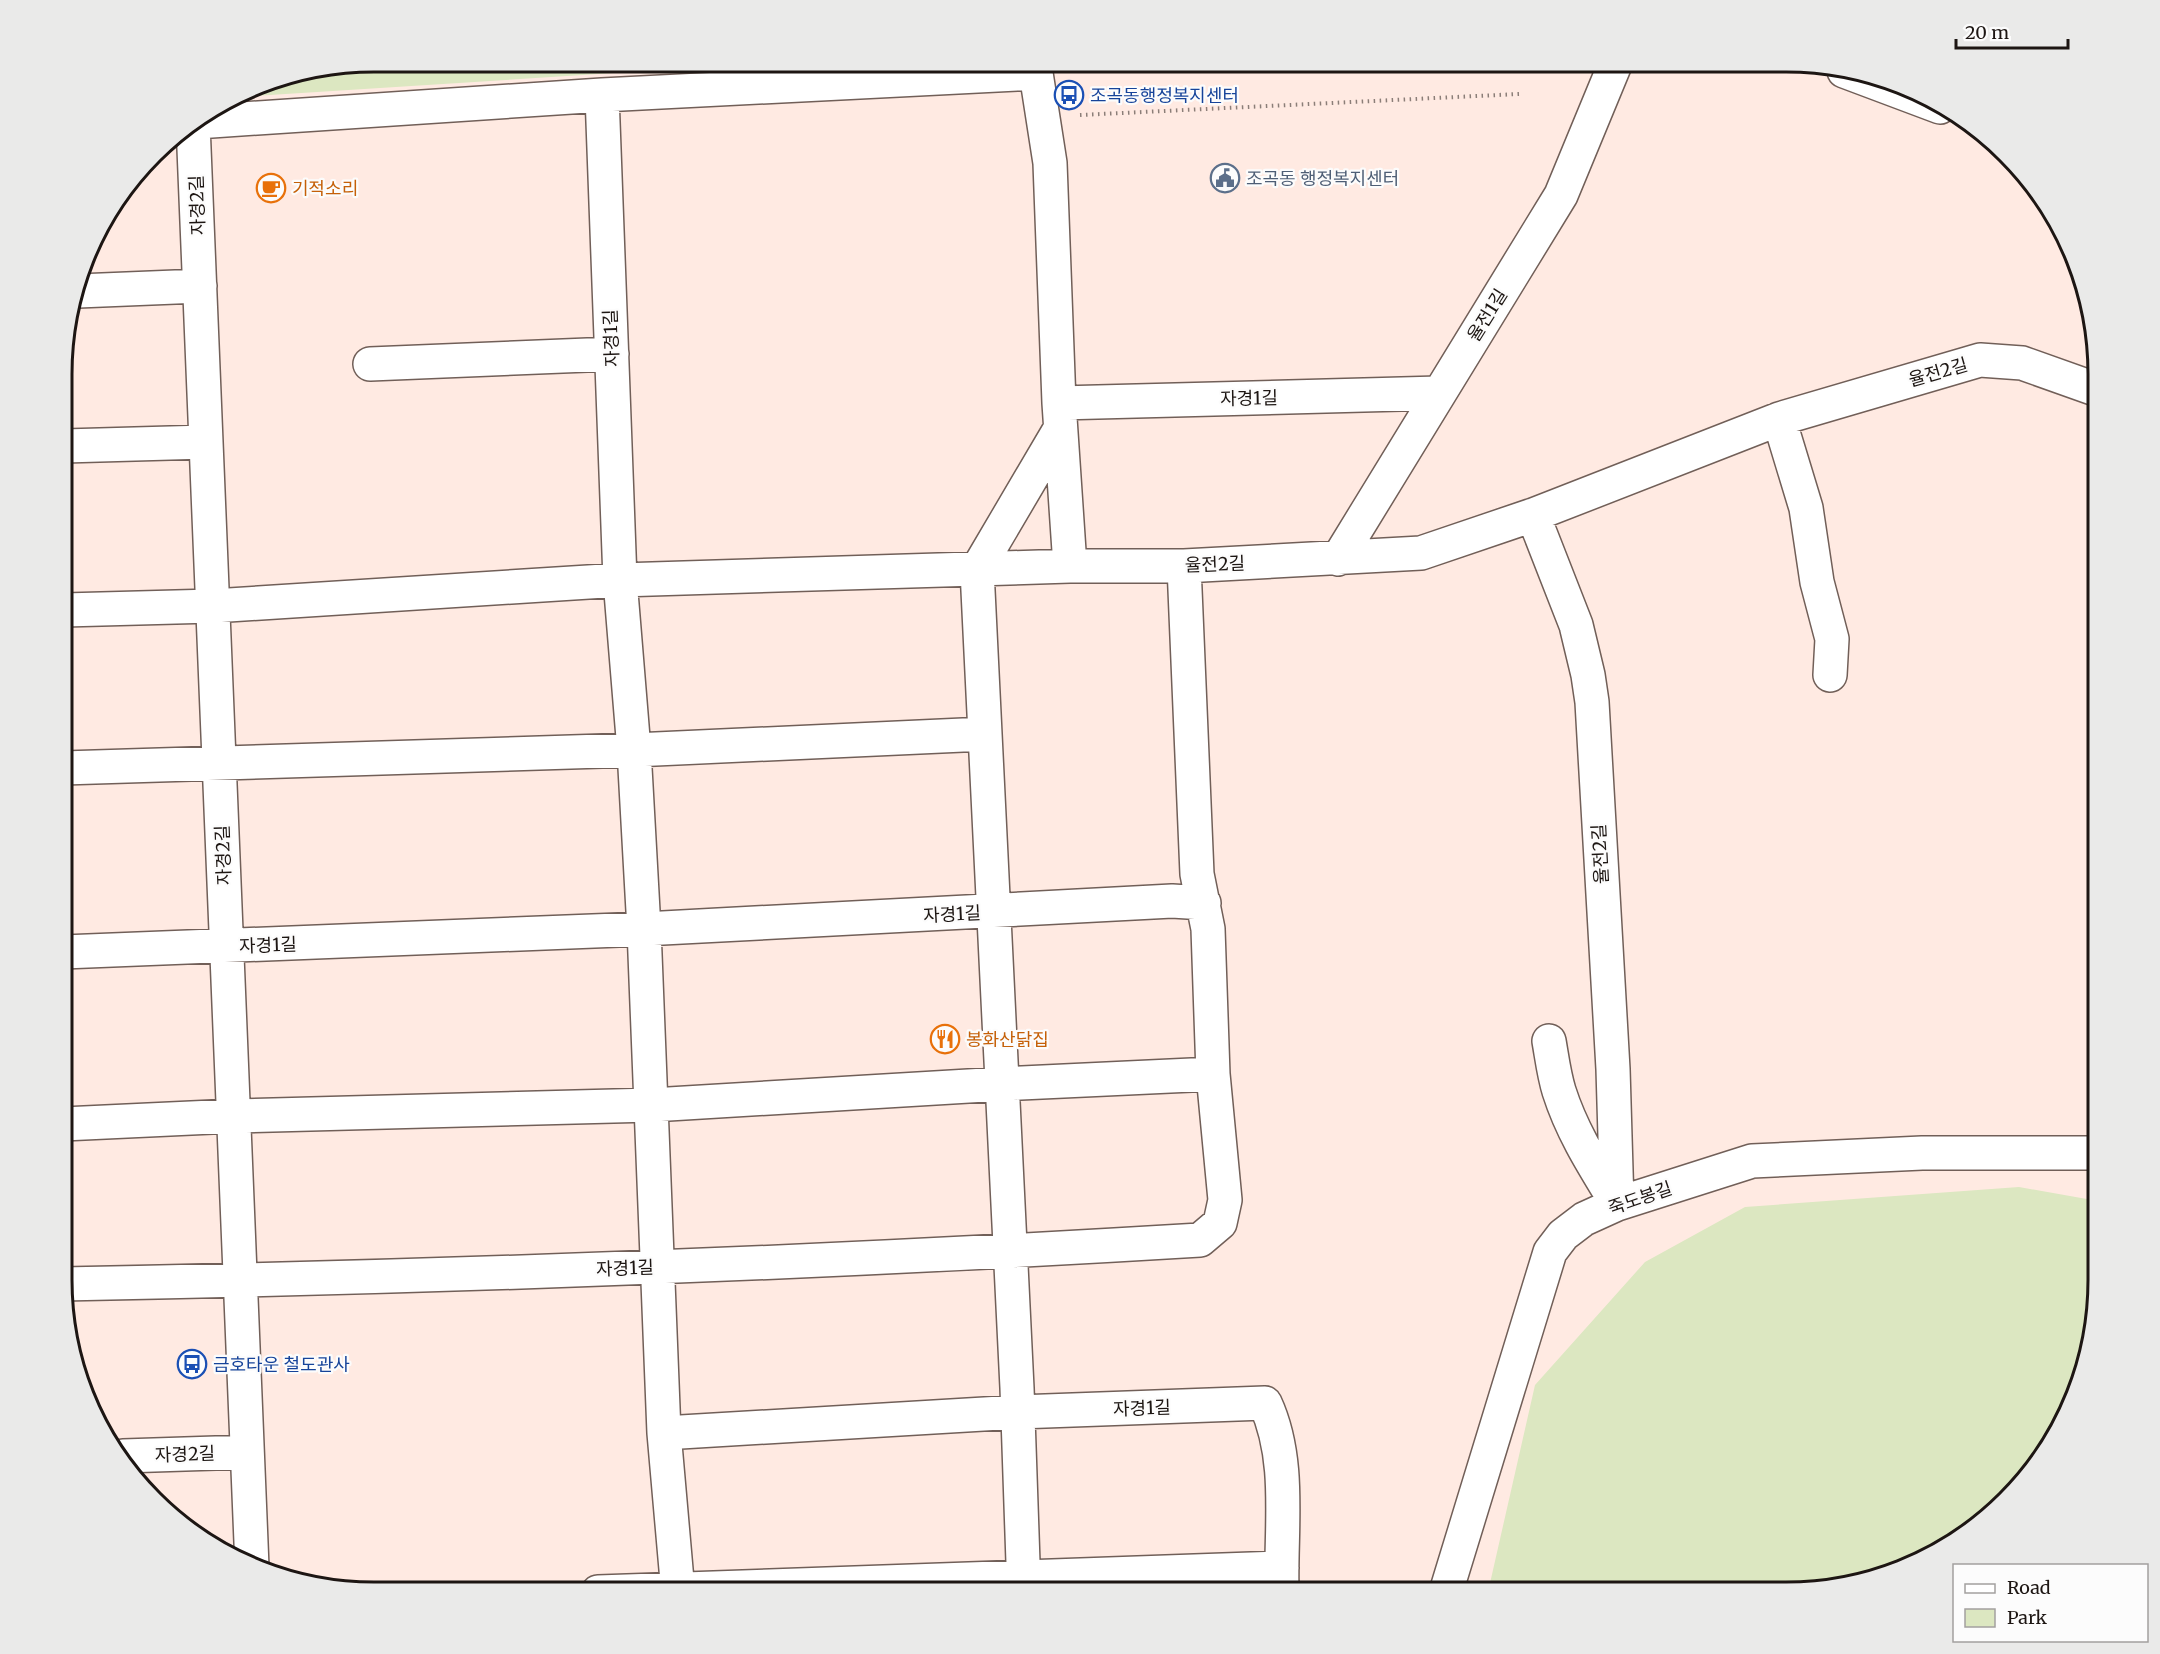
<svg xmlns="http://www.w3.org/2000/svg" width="2160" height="1654" font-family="Merriweather,'Noto Sans KR',serif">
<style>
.green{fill:#dce7c1}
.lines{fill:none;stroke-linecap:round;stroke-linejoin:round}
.minor-casing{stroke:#715f58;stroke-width:36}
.path{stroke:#8b7e78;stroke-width:4;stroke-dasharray:1.5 4.5;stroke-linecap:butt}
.minor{stroke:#fff;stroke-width:33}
.labels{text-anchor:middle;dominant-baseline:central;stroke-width:4.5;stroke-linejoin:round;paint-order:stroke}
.transit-label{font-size:18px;fill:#164399;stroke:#fcfcfc;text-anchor:start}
.service-label{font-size:18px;fill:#4e5e75;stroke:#fcfcfc;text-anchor:start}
.food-label{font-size:18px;fill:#c56008;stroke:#fcfcfc;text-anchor:start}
.street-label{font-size:18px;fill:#1d1613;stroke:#fcfcfc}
.rim{fill:none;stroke:#1d1613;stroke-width:3}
</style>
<rect width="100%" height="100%" fill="#ffeae2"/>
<path class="green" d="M374 62H787L240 97 273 78Z
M2019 1187 2098 1201V1301L2075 1400 2021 1486 1924 1560 1847 1586 1786 1592H1488L1535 1385 1645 1262 1745 1207Z"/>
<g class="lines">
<g class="minor-casing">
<path id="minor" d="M1036 62V73L1050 163 1059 403 1070 566
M1844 71 1940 107
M602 95 620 580 634 750 644 929 664 1433 678 1592
M197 122 602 95 1036 73
M193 124 252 1567
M78 291 200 286
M370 364 612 354
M1059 403 1439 393
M1779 419 1806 508 1817 582 1832 639 1830 675
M64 446 206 442
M1533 515 1576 625 1588 675 1592 702 1613 1069 1617 1204
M1338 559 1561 195 1616 62
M64 610 213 606 620 580 1070 566H1184L1421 553 1533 515 1779 419 1980 360 2022 363 2098 390
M63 768 634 750 985 734
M63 952 644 929 1172 901 1204 903
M1549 1041C1552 1058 1554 1075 1559 1091 1572 1132 1594 1166 1616 1202
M63 1124 234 1116 652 1105 1002 1084 1213 1074
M62 1284C442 1277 821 1263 1200 1240L1220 1223 1225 1200 1213 1074 1208 929 1197 874 1184 566
M664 1433 1018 1412 1265 1403C1292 1461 1280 1530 1282 1592
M123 1456 247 1452
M598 1592 1282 1568
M1024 1592 1017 1388 977 570 1060 429
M1446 1592 1550 1252 1563 1235 1584 1219 1617 1204 1752 1161 1922 1153H2098"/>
</g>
<path class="path" d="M1080 115 1519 94"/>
<use href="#minor" class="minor"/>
</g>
<defs>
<g id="bus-ring" transform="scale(1.5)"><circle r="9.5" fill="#fcfcfc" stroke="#1a4fb4" stroke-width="1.5"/><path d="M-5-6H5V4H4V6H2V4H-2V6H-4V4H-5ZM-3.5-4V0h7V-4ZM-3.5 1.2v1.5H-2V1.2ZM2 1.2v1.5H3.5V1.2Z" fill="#1a4fb4"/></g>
<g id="civic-ring" transform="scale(1.5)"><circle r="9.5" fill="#fcfcfc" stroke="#5c6f8a" stroke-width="1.5"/><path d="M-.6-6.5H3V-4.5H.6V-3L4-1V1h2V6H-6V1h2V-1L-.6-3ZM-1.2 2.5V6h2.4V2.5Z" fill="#5c6f8a"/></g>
<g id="cafe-ring" transform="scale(1.5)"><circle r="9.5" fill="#fcfcfc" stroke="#e8710a" stroke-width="1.5"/><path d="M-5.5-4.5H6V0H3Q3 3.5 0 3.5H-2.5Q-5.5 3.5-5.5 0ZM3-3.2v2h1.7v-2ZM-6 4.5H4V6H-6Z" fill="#e8710a"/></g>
<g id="restaurant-ring" transform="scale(1.5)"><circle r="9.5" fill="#fcfcfc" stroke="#e8710a" stroke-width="1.5"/><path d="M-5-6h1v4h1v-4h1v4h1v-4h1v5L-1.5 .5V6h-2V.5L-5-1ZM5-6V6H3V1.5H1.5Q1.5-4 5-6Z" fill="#e8710a"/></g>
</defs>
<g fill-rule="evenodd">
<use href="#bus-ring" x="1069" y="95"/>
<use href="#civic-ring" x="1225" y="178"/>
<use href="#cafe-ring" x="271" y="188"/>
<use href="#restaurant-ring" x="945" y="1039"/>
<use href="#bus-ring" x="192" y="1364"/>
</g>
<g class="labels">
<g class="transit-label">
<text x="1090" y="95">조곡동행정복지센터</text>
<text x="213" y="1364">금호타운 철도관사</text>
</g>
<g class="service-label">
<text x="1246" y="178">조곡동 행정복지센터</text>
</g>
<g class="food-label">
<text x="292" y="188">기적소리</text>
<text x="966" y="1039">봉화산닭집</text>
</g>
<g class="street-label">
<text transform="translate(197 205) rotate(-92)">자경2길</text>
<text transform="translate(1487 315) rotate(-58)">율전1길</text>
<text transform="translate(611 338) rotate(-92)">자경1길</text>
<text transform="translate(1938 372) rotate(-16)">율전2길</text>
<text transform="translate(1249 398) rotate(-1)">자경1길</text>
<text transform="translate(1215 564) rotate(-2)">율전2길</text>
<text transform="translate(1600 854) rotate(-93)">율전2길</text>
<text transform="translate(223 855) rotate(-92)">자경2길</text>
<text transform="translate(952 914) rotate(-3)">자경1길</text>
<text transform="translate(268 945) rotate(-2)">자경1길</text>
<text transform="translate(1640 1198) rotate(-19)">죽도봉길</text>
<text transform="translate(625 1268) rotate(-2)">자경1길</text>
<text transform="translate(1142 1408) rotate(-2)">자경1길</text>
<text transform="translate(185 1454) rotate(-2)">자경2길</text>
</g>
</g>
<path d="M0 0H2160V1654H0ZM374 72H1786A302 302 0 0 1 2088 374V1280A302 302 0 0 1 1786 1582H374A302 302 0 0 1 72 1280V374A302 302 0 0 1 374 72Z" fill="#eaeae9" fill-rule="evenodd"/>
<path class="rim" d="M374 72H1786A302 302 0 0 1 2088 374V1280A302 302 0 0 1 1786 1582H374A302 302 0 0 1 72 1280V374A302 302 0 0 1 374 72Z"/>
<rect x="1953" y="1564" width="195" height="78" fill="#fcfcfc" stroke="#a3a09f" stroke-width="1.5"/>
<rect x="1965" y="1584" width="30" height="9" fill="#ffffff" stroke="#a3a09f" stroke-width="1.5"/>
<text x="2007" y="1594" font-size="18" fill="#1d1613">Road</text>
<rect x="1965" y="1609" width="30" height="18" fill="#dce7c1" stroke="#a3a09f" stroke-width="1.5"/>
<text x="2007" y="1624" font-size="18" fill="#1d1613">Park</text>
<path d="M1956 39v9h112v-9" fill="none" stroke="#1d1613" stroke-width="3"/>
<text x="1965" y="39" font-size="18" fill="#1d1613" stroke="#fcfcfc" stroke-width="4.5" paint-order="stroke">20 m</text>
</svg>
